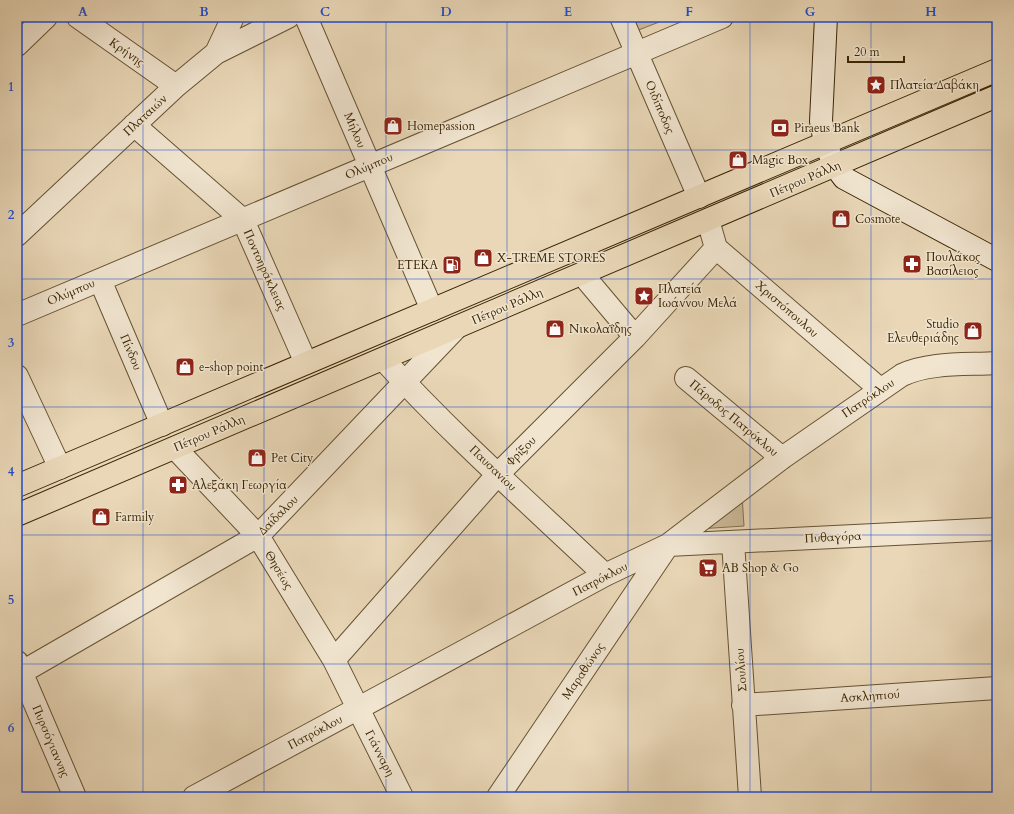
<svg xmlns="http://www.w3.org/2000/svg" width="1014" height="814" font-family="Cardo,serif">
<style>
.green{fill:#cbb999;stroke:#83704e}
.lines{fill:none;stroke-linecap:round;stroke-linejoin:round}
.street-casing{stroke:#665231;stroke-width:24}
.secondary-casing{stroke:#3b2604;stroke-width:24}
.primary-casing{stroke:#3b2604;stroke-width:24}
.street{stroke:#f1e5d0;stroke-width:22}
.secondary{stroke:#f1e5d0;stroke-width:22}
.primary{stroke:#e9d7b7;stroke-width:22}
.grid{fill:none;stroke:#1d4ed8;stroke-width:1;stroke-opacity:0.55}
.labels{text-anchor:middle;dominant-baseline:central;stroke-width:3;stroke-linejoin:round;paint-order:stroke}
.street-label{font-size:12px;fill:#3b2604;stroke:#f1e5d0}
.poi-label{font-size:12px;fill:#3b2604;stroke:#f1e5d0;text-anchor:start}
.neatline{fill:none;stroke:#1d4ed8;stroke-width:1.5}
.grid-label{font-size:13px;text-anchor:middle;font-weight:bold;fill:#1d4ed8}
</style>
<rect width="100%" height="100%" fill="#e9d7b7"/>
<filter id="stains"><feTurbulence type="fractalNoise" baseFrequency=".005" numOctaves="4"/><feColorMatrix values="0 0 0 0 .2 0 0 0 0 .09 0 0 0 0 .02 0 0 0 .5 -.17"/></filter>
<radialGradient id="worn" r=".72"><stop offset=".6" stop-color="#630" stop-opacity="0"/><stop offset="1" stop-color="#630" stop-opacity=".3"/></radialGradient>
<path class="green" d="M629 17H672L636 31Z
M742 495 744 526 698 529Z"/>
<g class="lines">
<g class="street-casing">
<path id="street" d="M78 17 176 86
M306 17 432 310
M621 17 699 197
M17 45 46 17
M216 53 233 17
M134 125 243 220 306 363
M708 220 716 248 880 389
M17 235 176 86 216 53 288 17
M582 274 635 337
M100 280 162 425
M17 315 722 17
M383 359C452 435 530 504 605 575
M17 376 60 468
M686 378 782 458
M175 448 258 536 334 660 402 797
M733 542 750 797
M334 660 498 474 635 337 716 248
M17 662 75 797
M17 675 258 536 457 327
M743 705 997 688
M194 797 605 575 668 545 782 458 902 375C930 362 966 365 997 363
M498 797 668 545 997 529"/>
</g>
<g class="secondary-casing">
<path id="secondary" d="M826 17 821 121 825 143 835 166 844 178 997 260"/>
</g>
<g class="primary-casing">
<path id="primary" d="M17 486 997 70
M17 515 997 96"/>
</g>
<use href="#street" class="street"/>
<use href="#secondary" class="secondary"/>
<use href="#primary" class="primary"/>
</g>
<path class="grid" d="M143 17V797M264 17V797M386 17V797M507 17V797M628 17V797M750 17V797M871 17V797M17 150H997M17 279H997M17 407H997M17 535H997M17 664H997"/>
<defs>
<g id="sight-square" transform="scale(1)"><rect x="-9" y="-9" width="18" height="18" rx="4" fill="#8f2418" stroke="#f1e5d0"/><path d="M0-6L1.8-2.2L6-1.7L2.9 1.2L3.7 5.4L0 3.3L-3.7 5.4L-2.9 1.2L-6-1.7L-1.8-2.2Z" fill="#fff"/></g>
<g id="shop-square" transform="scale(1)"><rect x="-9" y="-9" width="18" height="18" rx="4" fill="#8f2418" stroke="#f1e5d0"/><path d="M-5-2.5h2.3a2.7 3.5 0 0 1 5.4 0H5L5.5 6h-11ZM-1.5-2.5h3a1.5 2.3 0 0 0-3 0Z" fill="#fff"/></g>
<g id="bank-square" transform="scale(1)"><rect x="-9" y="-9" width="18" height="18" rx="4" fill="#8f2418" stroke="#f1e5d0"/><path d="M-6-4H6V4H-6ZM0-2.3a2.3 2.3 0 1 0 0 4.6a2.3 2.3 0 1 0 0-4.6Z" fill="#fff"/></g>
<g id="pharmacy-square" transform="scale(1)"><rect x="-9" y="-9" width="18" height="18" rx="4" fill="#8f2418" stroke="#f1e5d0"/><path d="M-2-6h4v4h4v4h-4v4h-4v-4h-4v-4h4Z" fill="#fff"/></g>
<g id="fuel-square" transform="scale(1)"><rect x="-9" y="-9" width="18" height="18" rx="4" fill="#8f2418" stroke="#f1e5d0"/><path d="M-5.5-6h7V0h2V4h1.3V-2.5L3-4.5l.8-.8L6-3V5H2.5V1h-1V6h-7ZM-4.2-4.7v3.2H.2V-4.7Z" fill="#fff"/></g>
<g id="supermarket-square" transform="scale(1)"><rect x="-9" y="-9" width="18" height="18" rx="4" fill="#8f2418" stroke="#f1e5d0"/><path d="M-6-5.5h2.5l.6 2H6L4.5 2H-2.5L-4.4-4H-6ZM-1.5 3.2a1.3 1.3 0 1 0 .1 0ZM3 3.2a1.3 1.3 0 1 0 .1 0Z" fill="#fff"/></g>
</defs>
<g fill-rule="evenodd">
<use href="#sight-square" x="876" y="85"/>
<use href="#shop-square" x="393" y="126"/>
<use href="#bank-square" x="780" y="128"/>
<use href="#shop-square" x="738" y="160"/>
<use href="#shop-square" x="841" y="219"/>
<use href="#shop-square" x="483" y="258"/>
<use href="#pharmacy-square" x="912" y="264"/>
<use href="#fuel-square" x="452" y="265"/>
<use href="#sight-square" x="644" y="296"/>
<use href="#shop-square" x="555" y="329"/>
<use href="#shop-square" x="973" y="331"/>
<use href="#shop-square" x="185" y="367"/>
<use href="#shop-square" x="257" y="458"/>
<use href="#pharmacy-square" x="178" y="485"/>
<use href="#shop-square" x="101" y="517"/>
<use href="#supermarket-square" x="708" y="568"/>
</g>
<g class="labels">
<g class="street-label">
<text transform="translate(127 52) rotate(35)">Κρήνης</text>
<text transform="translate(660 107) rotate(67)">Οιδίποδος</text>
<text transform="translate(145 115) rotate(-43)">Πλαταιών</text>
<text transform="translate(355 130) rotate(67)">Μήλου</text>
<text transform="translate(369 166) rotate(-23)">Ολύμπου</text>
<text transform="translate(805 179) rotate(-23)">Πέτρου Ράλλη</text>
<text transform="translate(265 270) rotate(66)">Ποντοηράκλειας</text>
<text transform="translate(71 292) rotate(-23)">Ολύμπου</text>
<text transform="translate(507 306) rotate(-23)">Πέτρου Ράλλη</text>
<text transform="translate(787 309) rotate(41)">Χριστόπουλου</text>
<text transform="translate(131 352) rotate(67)">Πίνδου</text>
<text transform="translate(868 398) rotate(-34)">Πατρόκλου</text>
<text transform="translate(734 418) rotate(40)">Πάροδος Πατρόκλου</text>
<text transform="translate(209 433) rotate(-23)">Πέτρου Ράλλη</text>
<text transform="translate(521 451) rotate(-45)">Φρίξου</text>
<text transform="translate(493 468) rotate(44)">Παυσανίου</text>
<text transform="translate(278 515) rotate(-45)">Δαίδαλου</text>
<text transform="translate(833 537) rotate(-3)">Πυθαγόρα</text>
<text transform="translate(279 570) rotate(59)">Θησέως</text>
<text transform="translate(600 579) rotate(-27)">Πατρόκλου</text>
<text transform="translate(741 670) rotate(-94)">Σουλίου</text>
<text transform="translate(583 671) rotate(-56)">Μαραθώνος</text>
<text transform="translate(870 696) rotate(-4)">Ασκληπιού</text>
<text transform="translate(315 732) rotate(-28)">Πατρόκλου</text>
<text transform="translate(51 741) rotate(67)">Πυρσόγιαννης</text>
<text transform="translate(380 753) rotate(63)">Γιάνναρη</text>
</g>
<g class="poi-label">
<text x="890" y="85">Πλατεία Δαβάκη</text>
<text x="407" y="126">Homepassion</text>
<text x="794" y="128">Piraeus Bank</text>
<text x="752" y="160">Magic Box</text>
<text x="855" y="219">Cosmote</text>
<text x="926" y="257">Πουλάκος<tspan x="926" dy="14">Βασίλειος</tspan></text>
<text x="497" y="258">X-TREME STORES</text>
<text x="438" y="265" text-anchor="end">ΕΤΕΚΑ</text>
<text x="658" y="289">Πλατεία<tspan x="658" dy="14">Ιωάννου Μελά</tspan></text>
<text x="959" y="324" text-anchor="end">Studio<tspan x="959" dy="14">Ελευθεριάδης</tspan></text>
<text x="569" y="329">Νικολαΐδης</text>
<text x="199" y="367">e-shop point</text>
<text x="271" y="458">Pet City</text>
<text x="192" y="485">Αλεξάκη Γεωργία</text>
<text x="115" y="517">Farmily</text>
<text x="722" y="568">ΑΒ Shop &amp; Go</text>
</g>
</g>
<rect width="1014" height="814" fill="none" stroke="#e9d7b7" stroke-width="44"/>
<path d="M848 56v6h56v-6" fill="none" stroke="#3b2604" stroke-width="2"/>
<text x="854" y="56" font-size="12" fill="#3b2604" stroke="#f1e5d0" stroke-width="3" paint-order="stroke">20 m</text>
<rect x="22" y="22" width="970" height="770" class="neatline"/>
<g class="grid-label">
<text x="83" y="16">A</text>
<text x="204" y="16">B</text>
<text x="325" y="16">C</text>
<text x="446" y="16">D</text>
<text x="568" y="16">E</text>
<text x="689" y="16">F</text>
<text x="810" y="16">G</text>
<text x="931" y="16">H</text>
<text x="11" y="91">1</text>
<text x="11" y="219">2</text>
<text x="11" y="347">3</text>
<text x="11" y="476">4</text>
<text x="11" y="604">5</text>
<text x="11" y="732">6</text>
</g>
<rect width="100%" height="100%" filter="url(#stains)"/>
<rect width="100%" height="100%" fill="url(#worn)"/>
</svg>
